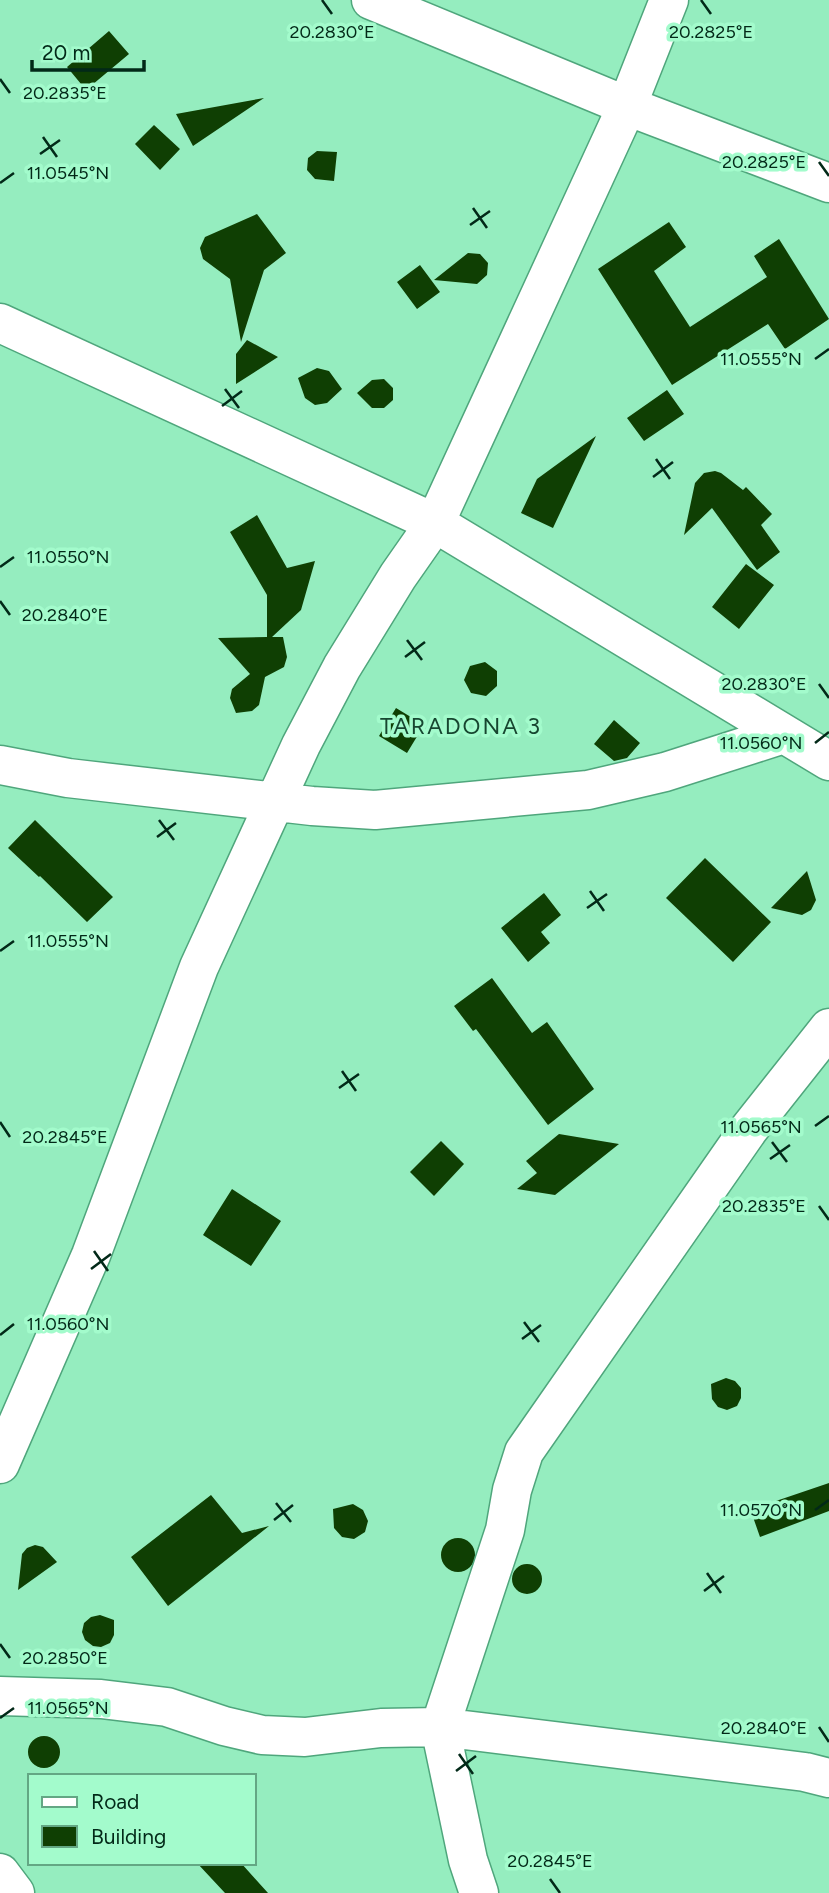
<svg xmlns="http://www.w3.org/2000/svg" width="829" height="1893" font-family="Figtree,sans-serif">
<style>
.building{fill:#0f3f03}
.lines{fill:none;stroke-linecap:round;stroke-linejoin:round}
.street-casing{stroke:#4fa67c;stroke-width:41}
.street{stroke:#fff;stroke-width:38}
.ticks{fill:none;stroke:#022918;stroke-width:2.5}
.labels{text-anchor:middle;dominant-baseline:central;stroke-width:7;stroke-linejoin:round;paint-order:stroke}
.neighbourhood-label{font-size:23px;letter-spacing:2px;fill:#174630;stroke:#a3fbcc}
.ticks-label{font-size:18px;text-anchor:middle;fill:#022918;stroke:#a3fbcc;stroke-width:7;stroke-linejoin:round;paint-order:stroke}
</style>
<rect width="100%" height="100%" fill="#95edbf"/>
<path class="building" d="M109 31 129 54 86 90 67 67Z
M264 98 193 146 176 114Z
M154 125 180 149 160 170 135 144Z
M317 151 337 152 334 181 315 179 307 170 308 158Z
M257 214 286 253 264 270 241 342 230 279 203 259 200 248 205 237Z
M669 222 686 247 654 271 690 327 767 277 754 256 779 239 829 319 785 349 768 324 672 385 598 269Z
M468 253 480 254 488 263 487 275 477 284 434 280Z
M420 265 440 292 417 309 397 282Z
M247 340 278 357 236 384V354Z
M317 368 329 371 342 389 327 403 315 405 305 398 298 378Z
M384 379 393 388V400L384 408H372L357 393 372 380Z
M667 390 684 414 644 441 627 418Z
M596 436 553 528 521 513 537 479Z
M715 471 721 473 743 490 746 487 772 514 761 525 780 552 757 570 712 508 684 535 695 483 704 473Z
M257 515 287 568 315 561 301 610 272 637H283L287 657 284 667 265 677 259 705 252 711 236 713 230 698 232 689 250 674 218 638 267 637V595L230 532Z
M746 564 774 585 739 629 712 607Z
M485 662 497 671V686L486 696 471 693 464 680 470 666Z
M396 708 424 725 407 753 379 736Z
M614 720 640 743 627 758 614 761 594 744Z
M35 820 113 897 87 922 40 876 39 877 8 848Z
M705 858 771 922 733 962 666 898Z
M807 871 816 900 811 910 802 915 771 908Z
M544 893 561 915 541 932 550 943 528 962 501 928Z
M492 978 532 1033 547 1022 594 1089 548 1125 476 1029 473 1031 454 1006Z
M559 1134 619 1144 555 1195 517 1189 537 1173 526 1161Z
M441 1141 464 1164 434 1196 410 1172Z
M232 1189 281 1221 251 1266 203 1235Z
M726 1378 735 1381 741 1388V1398L737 1406 727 1410 718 1407 712 1399 711 1384Z
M829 1483V1511L760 1537 753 1517 758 1507Z
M211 1495 242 1533 269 1526 168 1606 131 1557Z
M353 1504 363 1510 368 1521 365 1532 354 1539 342 1537 334 1528 333 1509Z
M441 1555a17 17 0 1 1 34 0a17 17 0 1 1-34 0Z
M35 1545 43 1547 57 1562 18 1590 22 1554 27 1548Z
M512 1579a15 15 0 1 1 30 0a15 15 0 1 1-30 0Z
M100 1615 114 1620V1635L110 1643 101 1647 93 1646 85 1640 82 1632 84 1623 91 1617Z
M28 1752a16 16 0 1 1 32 0a16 16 0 1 1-32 0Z
M197 1863H241L268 1893H225Z"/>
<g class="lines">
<g class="street-casing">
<path id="street" d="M371 0 627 106 829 183
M0 323 435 523 829 761
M0 765 68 778 312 806 375 810 588 790 665 772 784 734
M0 1464 91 1255 199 967 301 745 342 667 398 576 435 523 627 106 669 0
M0 1696 101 1699 167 1707 224 1726 262 1735 305 1737 381 1728 440 1727 805 1772 829 1778
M0 1873 15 1893
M479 1893 468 1860 440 1727 505 1530 512 1490 524 1452 749 1129 829 1028"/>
</g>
<use href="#street" class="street"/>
</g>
<path class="ticks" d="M322 0 332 14M701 0 711 14M0 79 10 93M43 137 57 157M40 154 60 140M819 162 829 176M0 183 14 173M473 208 487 228M470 225 490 211M815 359 829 349M225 389 239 408M222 406 242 391M656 459 670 479M653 477 673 462M0 567 14 557M0 601 10 615M407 640 422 660M405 657 425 642M819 684 829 698M815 743 829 732M159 820 174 840M157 837 176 823M590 891 604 911M587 908 607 894M0 951 14 941M342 1071 356 1091M339 1088 359 1074M0 1122 10 1137M815 1126 829 1116M772 1142 787 1162M770 1159 790 1145M819 1206 829 1220M94 1251 108 1271M91 1269 111 1254M524 1322 539 1342M0 1335 14 1324M522 1339 541 1325M276 1503 291 1522M815 1510 829 1500M274 1520 293 1505M707 1573 721 1593M704 1591 724 1576M0 1644 10 1658M0 1718 14 1708M819 1727 829 1742M459 1754 473 1774M456 1771 476 1756M550 1879 560 1893"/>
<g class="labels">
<g class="neighbourhood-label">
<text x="461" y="726">TARADONA 3</text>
</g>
</g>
<g class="ticks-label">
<text x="332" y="38">20.2830°E</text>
<text x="711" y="38">20.2825°E</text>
<text x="65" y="99">20.2835°E</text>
<text x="764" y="168">20.2825°E</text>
<text x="68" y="179">11.0545°N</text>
<text x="761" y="365">11.0555°N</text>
<text x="68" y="563">11.0550°N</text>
<text x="65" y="621">20.2840°E</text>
<text x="764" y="690">20.2830°E</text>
<text x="761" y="749">11.0560°N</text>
<text x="68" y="947">11.0555°N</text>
<text x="761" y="1133">11.0565°N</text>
<text x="65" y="1143">20.2845°E</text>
<text x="764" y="1212">20.2835°E</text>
<text x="68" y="1330">11.0560°N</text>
<text x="761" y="1516">11.0570°N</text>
<text x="65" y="1664">20.2850°E</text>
<text x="68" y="1714">11.0565°N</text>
<text x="764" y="1734">20.2840°E</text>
<text x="550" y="1867">20.2845°E</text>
</g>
<rect x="28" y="1774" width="228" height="91" fill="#a3fbcc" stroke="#63a784" stroke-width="2"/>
<rect x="42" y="1797" width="35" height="10" fill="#ffffff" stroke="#63a784" stroke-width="2"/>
<text x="91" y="1809" font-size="21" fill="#022918">Road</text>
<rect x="42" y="1826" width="35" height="21" fill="#0f3f03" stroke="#63a784" stroke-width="2"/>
<text x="91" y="1844" font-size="21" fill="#022918">Building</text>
<path d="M32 60v10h112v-10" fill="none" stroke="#022918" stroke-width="3.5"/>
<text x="42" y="60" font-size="21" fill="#022918" stroke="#a3fbcc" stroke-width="5" paint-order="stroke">20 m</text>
</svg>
